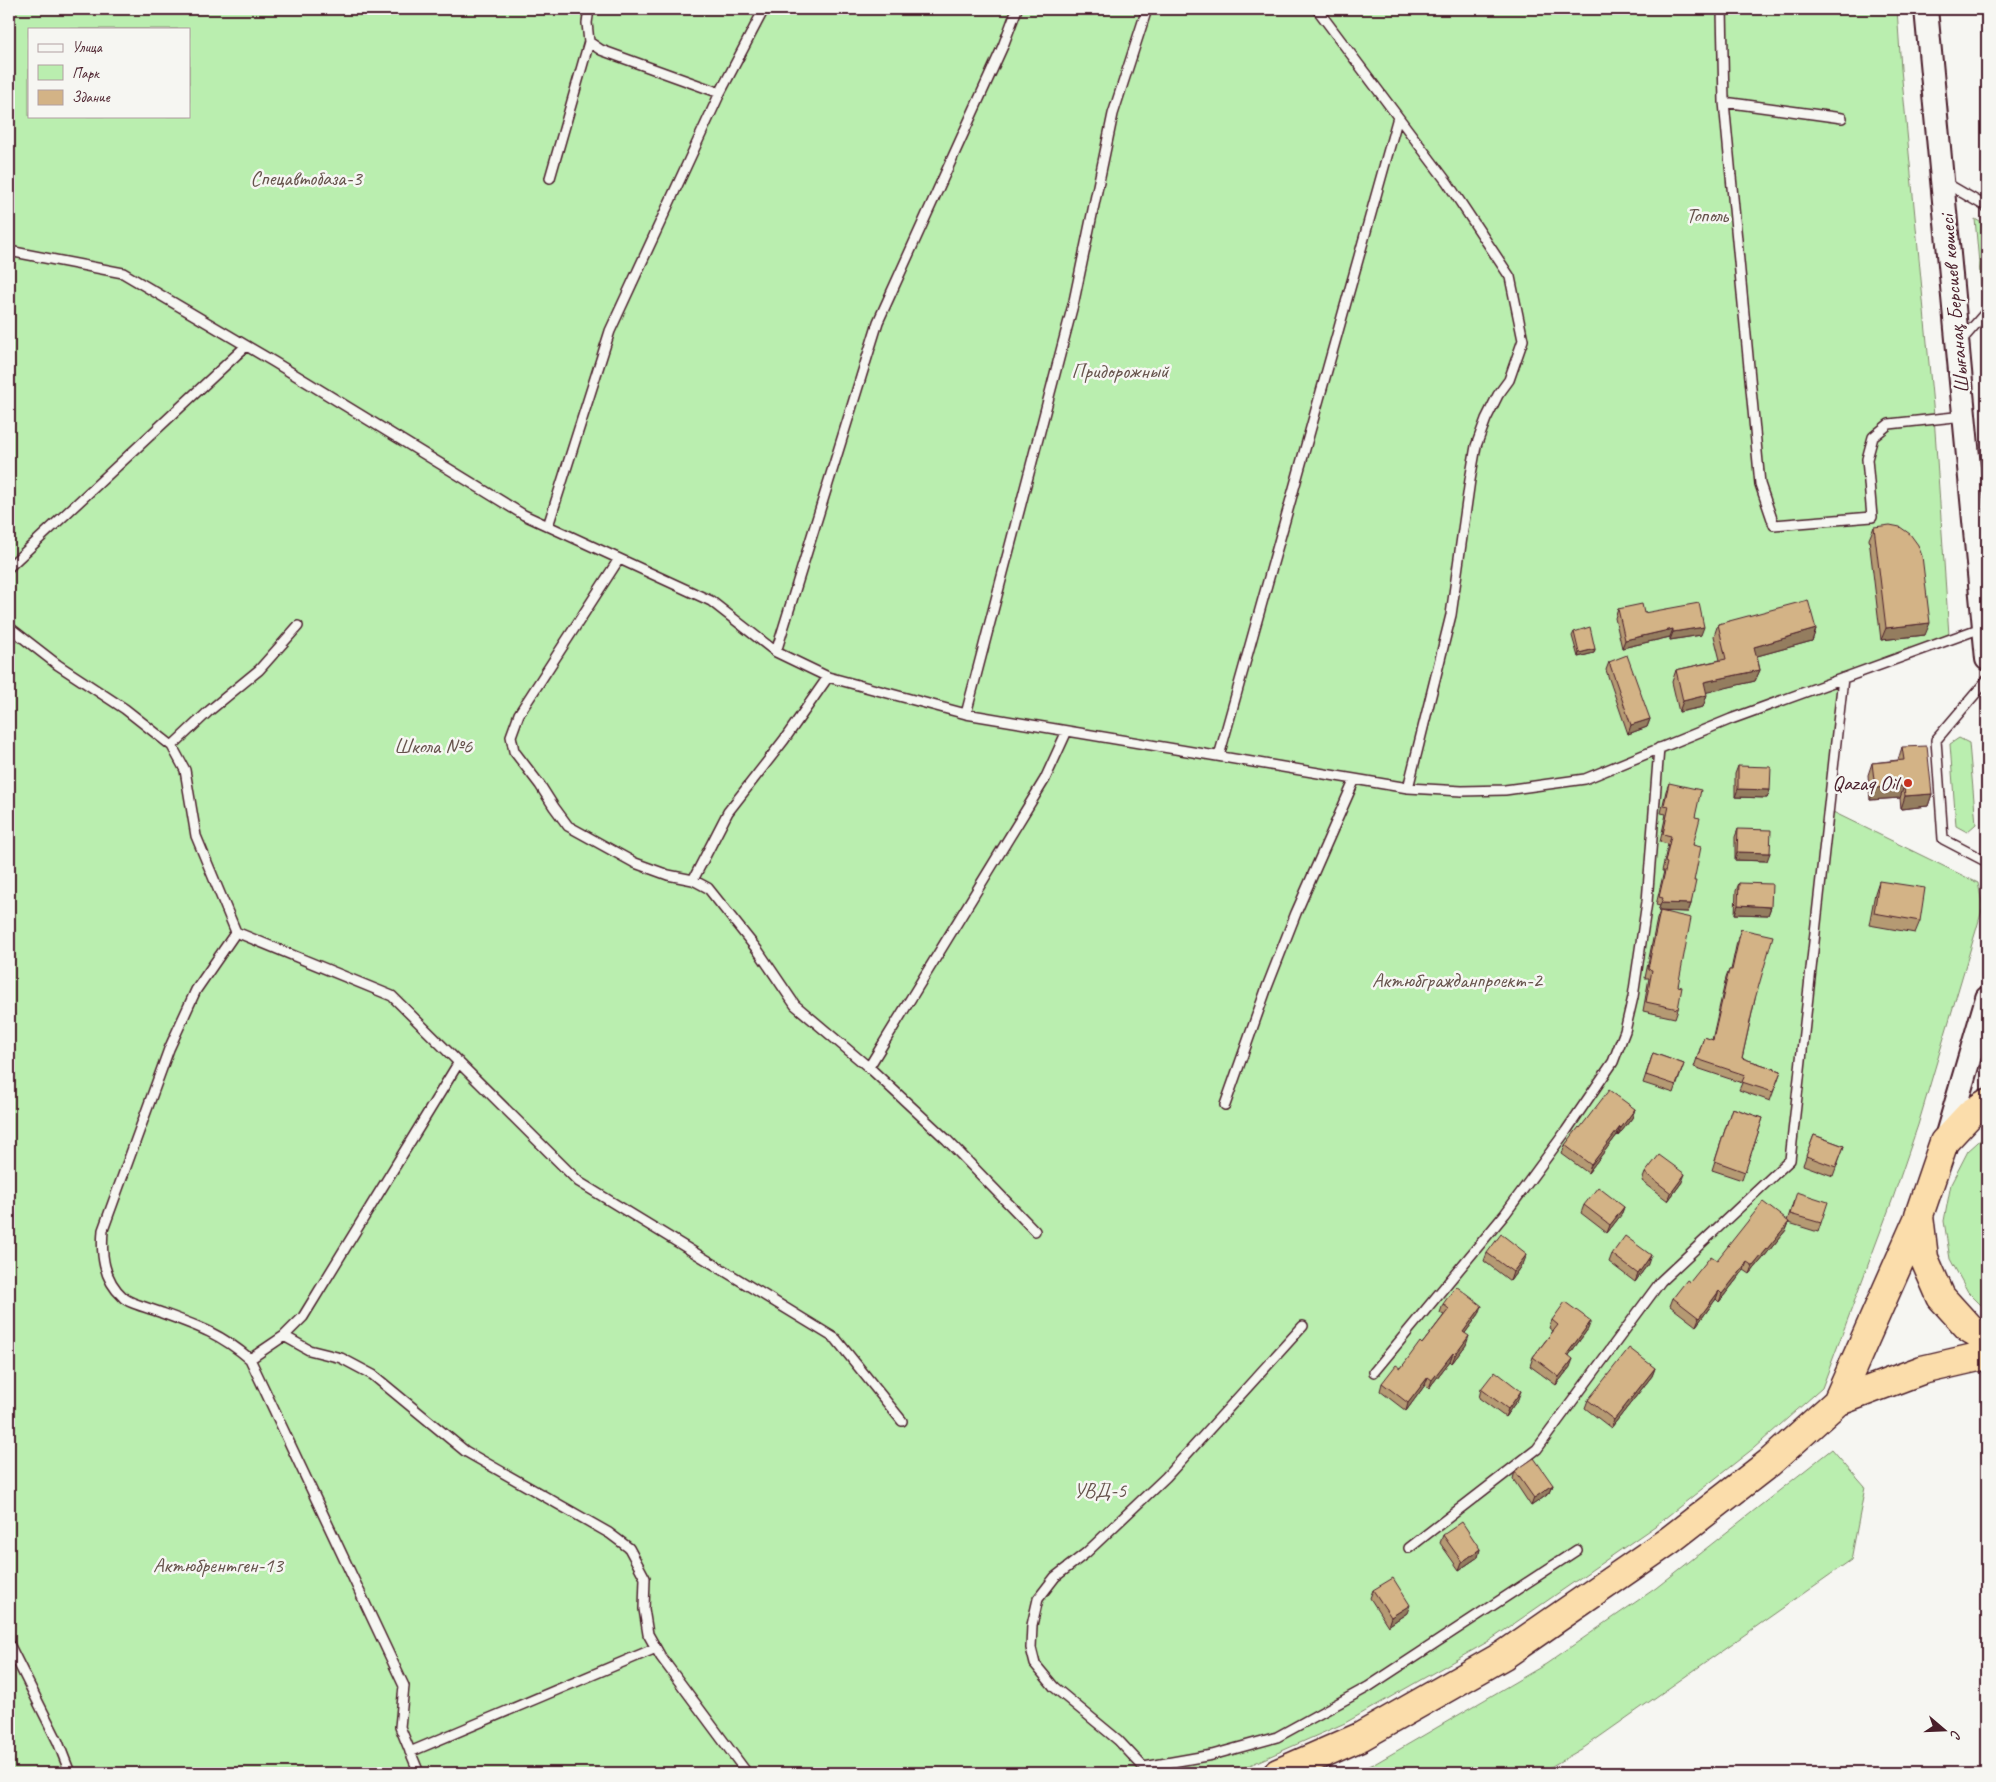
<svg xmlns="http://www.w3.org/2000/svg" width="1996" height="1782" font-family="Caveat,sans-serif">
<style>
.green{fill:#baeeaf;stroke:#82866d;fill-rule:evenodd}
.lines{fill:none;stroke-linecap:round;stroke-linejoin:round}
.service-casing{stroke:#4a1f2b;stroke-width:12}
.secondary-casing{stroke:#4a1f2b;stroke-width:26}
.trunk-casing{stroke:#4a1f2b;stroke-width:31}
.service{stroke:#f6f6f2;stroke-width:9}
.secondary{stroke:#f6f6f2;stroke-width:22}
.trunk{stroke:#fbddab;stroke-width:28}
.wall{fill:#b59a73;stroke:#4a1f2b}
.shaded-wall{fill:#947d5e;stroke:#4a1f2b}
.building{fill:#d3b386;stroke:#4a1f2b}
.poi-dot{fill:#c8321e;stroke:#f6f6f2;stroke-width:2}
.labels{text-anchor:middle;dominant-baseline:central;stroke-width:5;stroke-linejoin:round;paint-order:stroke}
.park-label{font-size:21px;fill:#66534c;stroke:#f6f6f2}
.street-label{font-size:21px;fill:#4a1f2b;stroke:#f6f6f2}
.poi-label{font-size:21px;fill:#4a1f2b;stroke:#f6f6f2;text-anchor:end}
</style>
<rect width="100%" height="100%" fill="#f6f6f2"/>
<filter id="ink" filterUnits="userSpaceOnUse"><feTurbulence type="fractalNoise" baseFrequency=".02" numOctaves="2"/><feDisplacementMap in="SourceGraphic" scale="10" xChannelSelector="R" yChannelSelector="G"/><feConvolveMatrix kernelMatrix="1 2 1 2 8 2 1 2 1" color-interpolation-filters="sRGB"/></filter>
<g filter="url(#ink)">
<path class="green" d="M9 9H1897L1901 69 1934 416 1949 635 1846 678 1829 810 1978 883 1983 907 1918 1125 1893 1198 1822 1388 1754 1448 1655 1526 1489 1641 1345 1723 1232 1773H9ZM29 29H189V116H29Z
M1975 219 1987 226V278L1981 285Z
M1959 738 1969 743 1976 824 1967 832 1956 826 1950 744Z
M1987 1134V1311L1968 1292 1950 1259 1944 1221 1951 1184 1968 1151Z
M1832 1449 1865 1487 1851 1560 1585 1747 1540 1773H1353L1376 1763 1546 1664 1656 1588Z"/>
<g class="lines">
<g class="service-casing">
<path id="service" d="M589 9 587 23 589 42 601 50 720 93
M1317 9 1447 182 1510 277 1523 340 1509 380 1498 395 1486 419 1476 446 1470 480 1451 615 1408 788
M1722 9 1724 102 1842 118
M1724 102 1760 484 1774 525 1872 517 1867 459 1873 437 1889 424 1964 416
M550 178 589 42
M1944 182 1987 207
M9 251 123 273 274 362 524 515 711 601 776 652 828 677 966 714 1408 788 1462 791 1505 790 1585 779 1731 719 1984 627
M1961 341 1987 311
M548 526 610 331 720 93 764 9
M619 559 519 714 511 736 514 751 540 785 554 807 568 826 635 863 668 875 693 880 708 888 759 952 795 1005 873 1071 947 1140 1035 1231
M9 567 246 346
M9 627 58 665 125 709 172 746 185 770 196 836 236 932 392 996 579 1182 836 1339 902 1421
M776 652 878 322 1003 46 1017 9
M1987 680 1936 740 1943 839 1987 862
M966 714 1074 301 1113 114 1147 9
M172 746 209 711 259 670 298 626
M1219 756 1398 117
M693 880 728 812 784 740 828 677
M236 932 196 990 169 1049 103 1230C101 1254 103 1279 123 1297 129 1304 153 1309 162 1313 198 1326 221 1334 250 1359L404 1686 400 1727 419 1773
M869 1067 1045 779 1067 731
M1225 1105 1267 987 1296 913 1355 779
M284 1336 309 1350 341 1358 373 1375 465 1451 609 1533 629 1548 645 1578 644 1609 648 1634 661 1657 747 1773
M250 1359 284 1336 303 1317 459 1062
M1374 1372 1505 1214 1566 1131 1613 1062 1625 1031 1633 997 1647 902 1659 748
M1409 1548 1537 1449 1661 1281 1790 1160 1843 678
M9 1644 58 1742 70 1773
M410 1752 656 1648
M1144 1767 1212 1755 1277 1737 1368 1687 1577 1550
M1149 1773 1118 1740 1054 1687 1035 1664 1031 1648 1032 1625 1038 1599 1055 1577 1086 1553 1166 1477 1303 1326"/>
</g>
<g class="secondary-casing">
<path id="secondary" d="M1926 9 1987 659
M1945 1141 1987 998"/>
</g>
<g class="trunk-casing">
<path id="trunk" d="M1987 1103 1971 1113 1944 1142 1919 1215 1924 1258 1941 1297 1970 1329 1987 1339
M1837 1402 1919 1217
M1278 1773 1360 1737 1504 1655 1670 1540 1769 1463 1837 1402 1922 1370 1987 1355"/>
</g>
<use href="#service" class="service"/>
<use href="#secondary" class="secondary"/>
<use href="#trunk" class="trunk"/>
</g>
<path class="wall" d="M1874 527 1925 635 1881 640 1869 539Z
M1618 609 1644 613 1701 635 1670 640V637L1622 648 1615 618Z
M1718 624 1816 629 1812 641 1757 656 1760 670 1755 681 1706 692 1703 707 1679 712 1672 682 1676 670 1720 660 1714 636Z
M1574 632 1595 649 1594 653 1578 657 1572 636Z
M1609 662 1650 719 1647 727 1628 734 1606 670Z
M1902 747 1932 794 1928 806 1901 809 1900 798 1870 800 1868 775 1872 763 1898 760Z
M1738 766 1770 790 1767 798 1735 797V774Z
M1669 783 1695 817 1693 845 1694 881 1691 904 1688 912 1661 911 1678 986V1009L1675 1018 1643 1011 1649 978H1645L1657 919 1660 911H1658L1660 906 1656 905 1664 871H1662L1668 844 1660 842 1666 814 1661 813 1666 791Z
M1738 829 1767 861 1735 860V837Z
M1879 881 1920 921 1915 933 1869 925 1875 893Z
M1739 883 1771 907 1768 915 1735 914 1736 891Z
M1741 929 1755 999 1742 1058 1781 1071 1770 1101 1739 1090 1742 1083 1694 1067 1704 1037 1712 1040 1726 978 1729 970H1731L1738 937Z
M1653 1053 1684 1064 1674 1093 1643 1083Z
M1732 1108 1763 1118 1742 1180 1712 1170Z
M1635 1109 1632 1118 1618 1136 1617 1135 1588 1173 1562 1154 1565 1145 1580 1128Z
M1814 1135 1844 1146 1833 1176 1803 1165Z
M1645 1173 1682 1182 1668 1201 1642 1181Z
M1794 1200 1821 1223 1818 1232 1789 1223 1786 1230 1750 1274 1744 1270 1719 1302 1716 1299 1696 1326 1670 1306 1673 1298 1717 1260 1787 1221Z
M1584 1205 1624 1207 1621 1215 1607 1233 1581 1213Z
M1487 1253 1524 1262 1510 1281 1484 1261Z
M1612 1254 1648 1264 1635 1282 1609 1262Z
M1443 1304 1479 1314 1465 1333 1466 1345 1452 1363 1450 1361 1429 1388 1425 1385 1406 1411 1380 1391 1382 1383 1401 1368 1422 1344 1444 1315 1440 1313Z
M1552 1320 1588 1329 1569 1355 1570 1367 1556 1385 1530 1366 1533 1357 1553 1331 1549 1328Z
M1655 1368 1652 1376 1611 1428 1585 1408 1588 1400Z
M1481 1389 1518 1399 1505 1417 1479 1398Z
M1515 1471 1553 1485 1550 1493 1531 1506 1513 1479Z
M1443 1535 1480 1549 1478 1557 1459 1570 1440 1543Z
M1373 1590 1407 1613 1388 1626 1370 1598Z"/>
<path class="shaded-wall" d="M1930 623 1925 635 1881 640 1886 628Z
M1704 627 1701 635 1670 640 1673 632Z
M1673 629 1670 637 1622 648 1625 640Z
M1816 629 1812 641 1750 658 1754 647Z
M1595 649 1594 653 1578 657 1579 653Z
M1760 670 1755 681 1700 694 1704 682Z
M1707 695 1703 707 1679 712 1683 701Z
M1650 719 1647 727 1628 734 1631 725Z
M1904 786 1900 798 1870 800 1875 788Z
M1738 789 1770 790 1767 798 1735 797Z
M1932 794 1928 806 1901 809 1905 796Z
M1737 852 1770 853 1767 861 1735 860Z
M1661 903 1691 904 1688 912 1658 911Z
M1738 905 1771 907 1768 915 1735 914Z
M1635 1109 1632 1118 1618 1136 1621 1128Z
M1620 1127 1617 1135 1588 1173 1591 1165Z
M1685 1174 1682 1182 1668 1201 1671 1193Z
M1624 1207 1621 1215 1607 1233 1610 1225Z
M1789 1222 1786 1230 1750 1274 1753 1266Z
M1527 1254 1524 1262 1510 1281 1513 1272Z
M1651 1255 1648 1264 1635 1282 1638 1274Z
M1747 1262 1744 1270 1719 1302 1722 1294Z
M1719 1291 1716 1299 1696 1326 1699 1318Z
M1482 1306 1479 1314 1460 1340 1463 1332Z
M1591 1321 1588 1329 1564 1362 1567 1354Z
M1469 1336 1466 1345 1452 1363 1455 1355Z
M1453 1353 1450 1361 1429 1388 1432 1380Z
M1573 1359 1570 1367 1556 1385 1559 1377Z
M1655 1368 1652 1376 1611 1428 1614 1420Z
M1428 1377 1425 1385 1406 1411 1408 1403Z
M1521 1391 1518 1399 1505 1417 1508 1409Z
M1553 1485 1550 1493 1531 1506 1534 1498Z
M1480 1549 1478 1557 1459 1570 1462 1562Z
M1410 1605 1407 1613 1388 1626 1391 1617Z"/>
<path class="building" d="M1890 525 1900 527 1910 534 1918 545 1922 556 1930 623 1886 628 1874 527Z
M1808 600 1816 629 1754 647 1760 670 1704 682 1707 695 1683 701 1676 670 1726 659 1718 624Z
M1699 603 1704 627 1673 632V629L1625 640 1618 609 1642 604 1644 613Z
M1590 627 1595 649 1579 653 1574 632Z
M1627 655 1650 719 1631 725 1609 662Z
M1927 746 1932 794 1905 796 1904 786 1875 788 1872 763 1904 760 1902 747Z
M1738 766 1771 767 1770 790 1738 789Z
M1669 783 1701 790 1695 817 1700 818 1693 845 1701 847 1694 881H1696L1691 904 1661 903 1663 898 1659 897 1667 863 1665 862 1671 836 1663 834 1669 806 1664 805Z
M1738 829 1771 830 1770 853 1737 852Z
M1879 881 1925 888 1920 921 1874 913Z
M1739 883 1772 884 1771 907 1738 905Z
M1660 911 1691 918 1678 986 1682 987 1678 1009 1646 1002 1652 970 1648 969Z
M1741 929 1773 936 1755 999 1742 1058 1781 1071 1773 1092 1742 1082 1745 1075 1697 1059 1704 1037 1713 1040 1729 970H1732Z
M1653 1053 1684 1064 1676 1085 1646 1075Z
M1609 1090 1635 1109 1621 1128 1620 1127 1591 1165 1565 1145 1579 1127 1580 1128Z
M1732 1108 1763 1118 1745 1172 1715 1161Z
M1814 1135 1844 1146 1836 1167 1806 1156Z
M1659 1155 1685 1174 1671 1193 1645 1173Z
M1598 1187 1624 1207 1610 1225 1584 1205Z
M1797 1192 1828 1202 1821 1223 1790 1214Z
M1763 1202 1789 1222 1753 1266 1747 1262 1722 1294 1719 1291 1699 1318 1673 1298 1687 1280 1690 1282 1711 1256 1717 1260Z
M1501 1234 1527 1254 1513 1272 1487 1253Z
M1625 1236 1651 1255 1638 1274 1612 1254Z
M1456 1286 1482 1306 1463 1332 1469 1336 1455 1355 1453 1353 1432 1380 1428 1377 1408 1403 1382 1383 1396 1365 1401 1368 1420 1342 1422 1344 1449 1309 1443 1304Z
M1565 1302 1591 1321 1567 1354 1573 1359 1559 1377 1533 1357 1558 1325 1552 1320Z
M1629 1348 1655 1368 1614 1420 1588 1400Z
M1495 1371 1521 1391 1508 1409 1481 1389Z
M1534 1458 1553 1485 1534 1498 1515 1471Z
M1462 1522 1480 1549 1462 1562 1443 1535Z
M1393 1578 1410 1605 1391 1617 1373 1590Z"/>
</g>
<circle class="poi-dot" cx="1908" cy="783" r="5"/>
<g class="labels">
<g class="park-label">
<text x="306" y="178">Спецавтобаза-3</text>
<text x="1707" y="215">Тополь</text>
<text x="1120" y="371">Придорожный</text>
<text x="433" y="746">Школа №6</text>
<text x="1457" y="980">Актюбгражданпроект-2</text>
<text x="1100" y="1490">УВД-5</text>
<text x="218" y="1565">Актюбрентген-13</text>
</g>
<g class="street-label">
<text transform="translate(1954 304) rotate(-95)">Шығанақ Берсиев көшесі</text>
</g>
<g class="poi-label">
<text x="1898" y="783">Qazaq Oil</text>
</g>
</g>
<rect width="1996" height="1782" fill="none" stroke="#f6f6f2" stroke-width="30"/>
<rect x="15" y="15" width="1966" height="1752" fill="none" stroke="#4a1f2b" stroke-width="2" filter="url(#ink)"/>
<rect x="28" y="28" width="162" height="90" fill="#f6f6f2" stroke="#b1a0a2"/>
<rect x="38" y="44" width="25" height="8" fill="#f6f6f2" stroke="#b1a0a2"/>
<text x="72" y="52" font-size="15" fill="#4a1f2b">Улица</text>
<rect x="38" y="65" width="25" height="15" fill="#baeeaf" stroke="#b1a0a2"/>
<text x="72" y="78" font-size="15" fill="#4a1f2b">Парк</text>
<rect x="38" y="90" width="25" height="15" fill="#d3b386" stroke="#b1a0a2"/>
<text x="72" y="102" font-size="15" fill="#4a1f2b">Здание</text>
<g transform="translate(1944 1730) rotate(109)" stroke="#f6f6f2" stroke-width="4" paint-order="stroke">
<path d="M0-4L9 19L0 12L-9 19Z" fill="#4a1f2b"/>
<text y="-8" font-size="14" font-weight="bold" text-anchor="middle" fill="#4a1f2b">С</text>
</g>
</svg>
